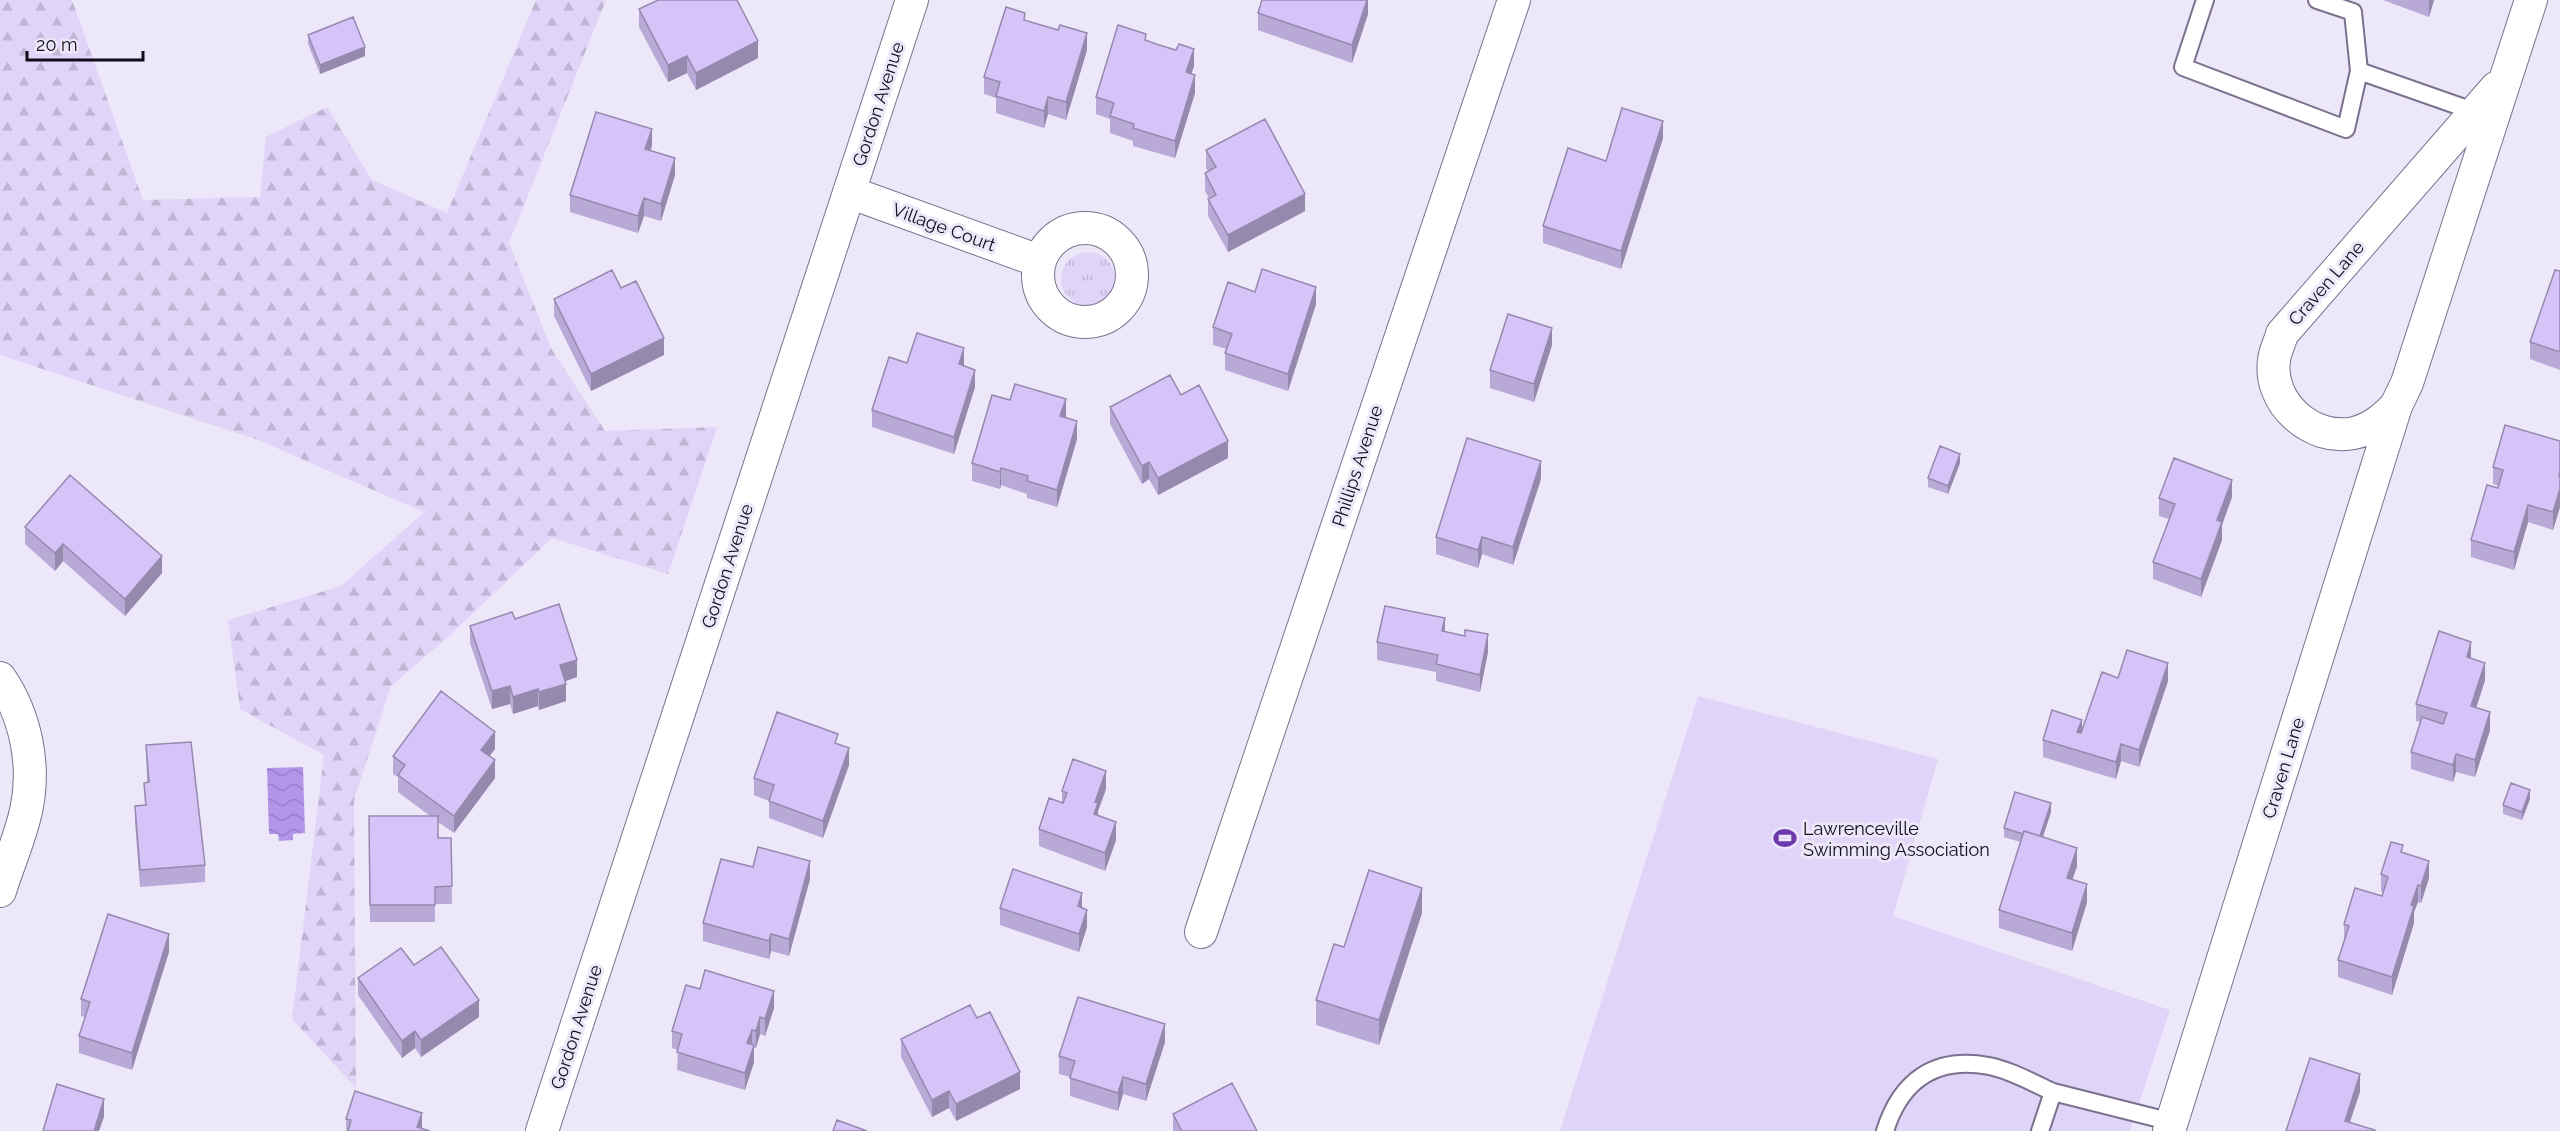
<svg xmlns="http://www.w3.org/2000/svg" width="2560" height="1131" font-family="Raleway,sans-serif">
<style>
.grass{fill:url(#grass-tufts)}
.forest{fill:url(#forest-firs)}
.pitch{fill:#e0d5f8}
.water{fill:url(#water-waves)}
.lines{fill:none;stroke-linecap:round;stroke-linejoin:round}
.service-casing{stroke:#7b718e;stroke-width:20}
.minor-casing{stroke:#7b718e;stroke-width:34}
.service{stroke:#fff;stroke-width:16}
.minor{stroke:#fff;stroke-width:32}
.wall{fill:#b8a9d6}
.shaded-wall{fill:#9689ae}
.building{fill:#d6c4f9;stroke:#9689ae;stroke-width:1.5}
.labels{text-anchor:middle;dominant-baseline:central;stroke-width:6;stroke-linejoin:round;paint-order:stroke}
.street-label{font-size:18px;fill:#110d18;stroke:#ede7fa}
.poi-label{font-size:18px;fill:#110d18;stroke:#ede7fa;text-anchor:start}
</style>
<defs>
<pattern id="grass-tufts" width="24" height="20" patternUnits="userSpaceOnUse" patternTransform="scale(1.5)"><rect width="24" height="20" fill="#e0d5f8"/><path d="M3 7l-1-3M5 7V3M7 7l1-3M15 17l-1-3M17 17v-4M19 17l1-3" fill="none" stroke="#bfb6d4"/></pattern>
<pattern id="forest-firs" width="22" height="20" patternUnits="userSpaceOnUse" patternTransform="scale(1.5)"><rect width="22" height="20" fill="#e0d5f8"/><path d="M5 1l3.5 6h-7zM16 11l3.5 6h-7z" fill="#bfb6d4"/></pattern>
<pattern id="water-waves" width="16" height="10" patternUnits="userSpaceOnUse" patternTransform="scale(1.5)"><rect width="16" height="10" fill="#b294e8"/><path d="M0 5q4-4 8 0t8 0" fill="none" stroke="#987ec6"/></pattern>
</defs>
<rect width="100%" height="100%" fill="#ede7fa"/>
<path class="grass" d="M1061 279a27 27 0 1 1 54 0a27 27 0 1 1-54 0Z"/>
<path class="forest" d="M0 0H72L143 200 260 197 266 137 327 107 372 180 447 213 536 0H606L509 243 552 350 605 431 717 427 668 574 552 538 448 637 391 686 354 800 356 1088 292 1019 324 755 240 709 228 620 341 586 424 512 258 440 0 355Z"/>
<path class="pitch" d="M1698 696 1938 759 1893 916 2170 1010 2130 1131H1560Z"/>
<path class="water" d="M303 767 305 833 293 834V840L279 841 278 834H269L267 768Z"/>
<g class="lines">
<g class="service-casing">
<path id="service" d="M2205 0 2183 67 2346 129 2359 71 2353 12 2317 0
M2359 71 2476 112
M2053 1092 2172 1122
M1885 1131C1901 1080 1935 1056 1989 1066 2010 1070 2033 1083 2053 1092L2040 1131"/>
</g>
<g class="minor-casing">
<path id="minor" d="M849 192 1039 261
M1038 275a47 47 0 1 1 94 0a47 47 0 1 1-94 0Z
M2396 406C2384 418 2372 429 2354 433 2312 442 2268 403 2274 360 2275 351 2280 342 2282 334L2496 88
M0 678C26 716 36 766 26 811 20 838 8 865 0 891
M1201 932 1514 0
M542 1131 912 0
M2169 1131 2396 406 2407 383 2531 0"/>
</g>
<use href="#service" class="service"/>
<use href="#minor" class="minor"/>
</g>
<path class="wall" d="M1368 0V14L1352 63 1258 30V13Z
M2383 0H2434L2429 17Z
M639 9 758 58 696 90 687 73 668 82 639 27Z
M1025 20 1087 50 1066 120 1048 114 1044 128 996 113V98L984 94V77Z
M308 35 365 56 320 74 308 44Z
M1146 41 1194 66 1191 74 1195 93 1175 158 1133 146V141L1110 133V119L1096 114V97Z
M1663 138 1621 269 1543 243V226L1606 161Z
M652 146 650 151 675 175 661 221 644 216 638 233 570 212V195Z
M1206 150 1305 211 1228 252 1208 216V199L1209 198 1205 191V173L1208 171 1206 168Z
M2560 271V370L2530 359V342Z
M621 288 664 355 591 391 554 316V299Z
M1255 292 1316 304 1288 391 1225 370V353L1227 349 1213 345V327Z
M1552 345 1534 402 1490 388V370Z
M907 363 964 366 975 387 954 454 872 427V410Z
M1181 395 1228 458 1158 495 1149 479 1142 484 1110 424V407Z
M1066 416 1065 418 1077 439 1057 507 1027 498V494L1001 485 1000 489 972 481V463Z
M2560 441V507L2553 530 2528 522 2514 570 2471 557V540L2499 486 2493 484V467Z
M1960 463 1948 494 1928 487V478Z
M1541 479 1513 565 1482 554 1478 568 1436 554V537Z
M2232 497 2222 525V540L2201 597 2153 579V562L2169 519 2159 516V498Z
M25 527 162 573 125 616 63 561 55 571 25 544Z
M515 619 577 677 565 681 566 701 539 710 538 706 513 714 510 704 492 709 470 643V626Z
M1445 632 1488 652 1480 692 1436 681V672L1377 660V642Z
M2471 658 2485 680 2476 708 2490 730 2475 777 2456 772 2453 782 2411 769V752L2420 722 2416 721V704Z
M2118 678 2168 681 2139 767 2121 761 2116 779 2043 757V740L2082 733Z
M838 744 849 765 823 838 769 818V801L754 795V778Z
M146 745 205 865V882L140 887 135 823V806L145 805 144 783 147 782Z
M495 749 489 756 495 778 454 833 438 822V838H451L452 904H435V922H370L369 816H430L398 792V777L393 774V756Z
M1106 789 1098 811V816L1116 840 1105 871 1039 846V829L1062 803V791Z
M2530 799 2522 820 2503 814V805Z
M2051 812 2043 837 2077 866 2072 880 2087 902 2072 951 1999 928V910L2020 842 2004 837V828Z
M2403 853 2429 878 2421 903 2418 902 2414 912V923L2392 995 2338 977V960L2344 940V924L2382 896 2383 892 2381 891V874Z
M810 879 789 956 771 951 769 959 703 941V923Z
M1000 908H1082L1087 927 1079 952 1000 925Z
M1422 913 1379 1045 1316 1025V1000L1344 947Z
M169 952 132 1070 79 1053V1036L85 1017 81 1016V999Z
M414 965 479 1017 421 1057 415 1048 402 1058 358 995V978Z
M700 989 774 1008 765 1036 760 1034 756 1048H754V1062L745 1090 677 1070 678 1050 672 1048V1031Z
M977 1018 1020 1089 956 1121 949 1108 932 1117 901 1057V1039Z
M1165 1042 1146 1101 1123 1094 1118 1111 1070 1096V1077L1059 1074V1056Z
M1173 1114 1257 1131H1173Z
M346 1119 422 1128 430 1131H346Z"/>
<path class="shaded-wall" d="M1367 0H1368V14L1352 63V45Z
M2429 0H2434L2429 17Z
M1087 33V50L1066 120V102Z
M758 41V58L696 90V73Z
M365 47V56L320 74V65Z
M1194 49V66L1186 90V72Z
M687 56V73L668 82V65Z
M1195 75V93L1175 158V141Z
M1048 97V114L1044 128V111Z
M1663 121V138L1621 269V251Z
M652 129V146L645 166V149Z
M675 158V175L661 221V204Z
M1305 194V211L1228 252V235Z
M644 198V216L638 233V216Z
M1316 287V304L1288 391V374Z
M1552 328V345L1534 402V384Z
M664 338V355L591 391V374Z
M964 348V366L959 364Z
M975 370V387L954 454V437Z
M1066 399V416L1060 434V416Z
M1077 421V439L1057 507V490Z
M1228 441V458L1158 495V478Z
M1960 454V463L1948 494V486Z
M1541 461V479L1513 565V547Z
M1149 462V479L1142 484V466Z
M1001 468V485L1000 489V472Z
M2560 472V507L2553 530V512Z
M2232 480V497L2222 525V540L2201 597V579L2217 520Z
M2528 505V522L2514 570V552Z
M1482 537V554L1478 568V550Z
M63 544V561L55 571V553Z
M162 556V573L125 616V599Z
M1445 618V635L1442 631Z
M1488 634V652L1480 692V675Z
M2471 642V659L2467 657Z
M577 660V677L560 683V665Z
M2168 663V681L2139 767V750Z
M2485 663V680L2471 724V706Z
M566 684V701L539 710V692Z
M510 686V704L492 709V691Z
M538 689V706L513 714V697Z
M2490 712V730L2475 777V760Z
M2082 720V737L2077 732Z
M495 732V749L481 767V750Z
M2121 744V761L2116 779V762Z
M849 748V765L823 838V821Z
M2456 754V772L2453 782V765Z
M495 760V778L454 833V816Z
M1106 771V789L1098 811V820L1094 814 1095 802Z
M2530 790V799L2522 820V812Z
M2051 803V812L2039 848V839Z
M1116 822V840L1105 871V853Z
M2077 848V866L2067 896V878Z
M810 861V879L789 956V939Z
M2429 861V878L2421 903V886Z
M2087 884V902L2072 951V933Z
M2418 885V902L2414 912V923L2392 995V977L2411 905Z
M1422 888V913L1379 1045V1020Z
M1082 893V910L1078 906Z
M1087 910V927L1079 952V934Z
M169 934V952L132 1070V1053Z
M771 934V951L769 959V941Z
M774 991V1008L765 1036V1019Z
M479 1000V1017L421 1057V1040Z
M760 1017V1034L756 1048V1031Z
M1165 1024V1042L1146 1101V1084Z
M752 1030V1047L747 1043Z
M415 1031V1048L402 1058V1041Z
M754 1045V1062L745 1090V1073Z
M1020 1072V1089L956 1121V1104Z
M2360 1074V1092L2347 1131 2345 1121Z
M1123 1077V1094L1118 1111V1093Z
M949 1091V1108L932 1117V1100Z
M104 1099V1117L99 1131H94Z
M422 1113V1130L417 1127Z"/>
<path class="building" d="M658 0H737L758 41 696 73 687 56 668 65 639 9Z
M1262 0H1367L1352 45 1258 13Z
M1006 7 1025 13 1024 20 1058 30 1060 25 1087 33 1066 102 1048 97 1044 111 996 96 1000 82 984 77Z
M353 17 365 47 320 65 308 35Z
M1118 25 1146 34 1145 40 1159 45 1176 50 1179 44 1194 49 1186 72 1195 75 1175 141 1133 128 1134 124 1110 116 1114 103 1096 97Z
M1622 108 1663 121 1621 251 1543 226 1568 148 1606 161Z
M596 112 652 129 645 149 675 158 661 204 644 198 638 216 570 195Z
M1265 119 1305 194 1228 235 1208 199 1216 195 1205 173 1216 167 1206 150Z
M1262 269 1316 287 1288 374 1225 353 1232 334 1213 327 1228 282 1255 292Z
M612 270 621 288 636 281 664 338 591 374 554 299Z
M2555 270 2560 271V352L2530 342Z
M1508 314 1552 328 1534 384 1490 370Z
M917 333 964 348 959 364 975 370 954 437 872 410 889 357 907 363Z
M1170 375 1181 395 1199 385 1228 441 1158 478 1149 462 1142 466 1110 407Z
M1015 384 1066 399 1060 416 1077 421 1057 490 1027 481 1028 476 1001 468 1000 472 972 463 992 395 1010 400Z
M2505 425 2560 441V472L2559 476 2560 477V489L2553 512 2528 505 2514 552 2471 540 2487 485 2498 488 2503 470 2493 467Z
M1467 438 1541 461 1513 547 1482 537 1478 550 1436 537Z
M1940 446 1960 454 1948 486 1928 478Z
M2174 458 2232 480 2217 520 2222 522 2201 579 2153 562 2175 504 2159 498Z
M70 475 162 556 125 599 63 544 55 553 25 527Z
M559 604 577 660 560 665 566 684 539 692 538 689 513 697 510 686 492 691 470 626 512 612 515 619Z
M1385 606 1445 618 1442 631 1465 636V630L1488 634 1480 675 1436 664 1438 655 1377 642Z
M2439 631 2471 642 2467 657 2485 663 2471 706 2490 712 2475 760 2456 754 2453 765 2411 752 2422 717 2443 724 2447 713 2416 704Z
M2127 650 2168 663 2139 750 2121 744 2116 762 2043 740 2052 710 2082 720 2077 732 2081 733 2102 672 2118 678Z
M441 691 495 732 481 750 495 760 454 816 398 775 405 765 393 756Z
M777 712 838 734 835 743 849 748 823 821 769 801 774 785 754 778Z
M191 742 205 865 140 870 135 806 146 805 144 783 149 782 146 745Z
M1073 759 1106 771 1095 802 1098 803 1094 814 1116 822 1105 853 1039 829 1049 798 1063 803 1067 793 1062 791Z
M2511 783 2530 790 2522 812 2503 805Z
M2015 792 2051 803 2040 836 2024 831 2023 834 2004 828Z
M369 816H438V838H451L452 886 435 887V905H370Z
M2024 831 2077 848 2067 878 2087 884 2072 933 1999 910Z
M2391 842 2403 845 2401 852 2429 861 2421 886 2418 885 2411 905 2414 906 2392 977 2338 960 2349 926 2344 924 2355 888 2382 896 2388 877 2381 874Z
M758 847 810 861 789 939 771 934 769 941 703 923 721 859 753 867Z
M1013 869 1082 893 1078 906 1087 910 1079 934 1000 908Z
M1369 870 1422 888 1379 1020 1316 1000 1334 944 1344 947Z
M108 914 169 934 132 1053 79 1036 90 1002 81 999Z
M441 947 479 1000 421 1040 415 1031 402 1041 358 978 401 948 414 965Z
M705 970 774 991 765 1019 760 1017 756 1031 752 1030 747 1043 754 1045 745 1073 677 1052 682 1034 672 1031 686 985 700 989Z
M1078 997 1165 1024 1146 1084 1123 1077 1118 1093 1070 1078 1075 1061 1059 1056Z
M970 1005 977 1018 990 1012 1020 1072 956 1104 949 1091 932 1100 901 1039Z
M2310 1058 2360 1074 2345 1121 2375 1130 2374 1131H2286Z
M1232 1083 1257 1131H1182L1173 1114Z
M57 1084 104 1099 94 1131H43Z
M355 1091 422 1113 417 1127 430 1131H348L351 1120 346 1119Z
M837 1120 867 1131H833Z"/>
<defs>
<g id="stadium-bare" transform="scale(1.8)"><path d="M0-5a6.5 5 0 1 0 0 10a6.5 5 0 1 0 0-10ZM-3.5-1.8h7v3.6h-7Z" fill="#6d37ae" stroke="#ede7fa" stroke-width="2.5" paint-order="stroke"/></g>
</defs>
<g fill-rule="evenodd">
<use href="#stadium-bare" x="1785" y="838"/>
</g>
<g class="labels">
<g class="street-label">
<text transform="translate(878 104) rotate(-72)">Gordon Avenue</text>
<text transform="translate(944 227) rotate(20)">Village Court</text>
<text transform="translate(2326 283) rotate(-49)">Craven Lane</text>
<text transform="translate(1357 466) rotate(-72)">Phillips Avenue</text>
<text transform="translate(727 566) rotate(-72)">Gordon Avenue</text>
<text transform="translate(2283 768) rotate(-73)">Craven Lane</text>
<text transform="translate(576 1027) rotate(-72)">Gordon Avenue</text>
</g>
<g class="poi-label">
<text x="1803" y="828">Lawrenceville<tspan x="1803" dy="21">Swimming Association</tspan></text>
</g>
</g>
<path d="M27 51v9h116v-9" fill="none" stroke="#110d18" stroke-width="3"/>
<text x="36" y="51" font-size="18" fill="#110d18" stroke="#ede7fa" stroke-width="4.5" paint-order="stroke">20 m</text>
</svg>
